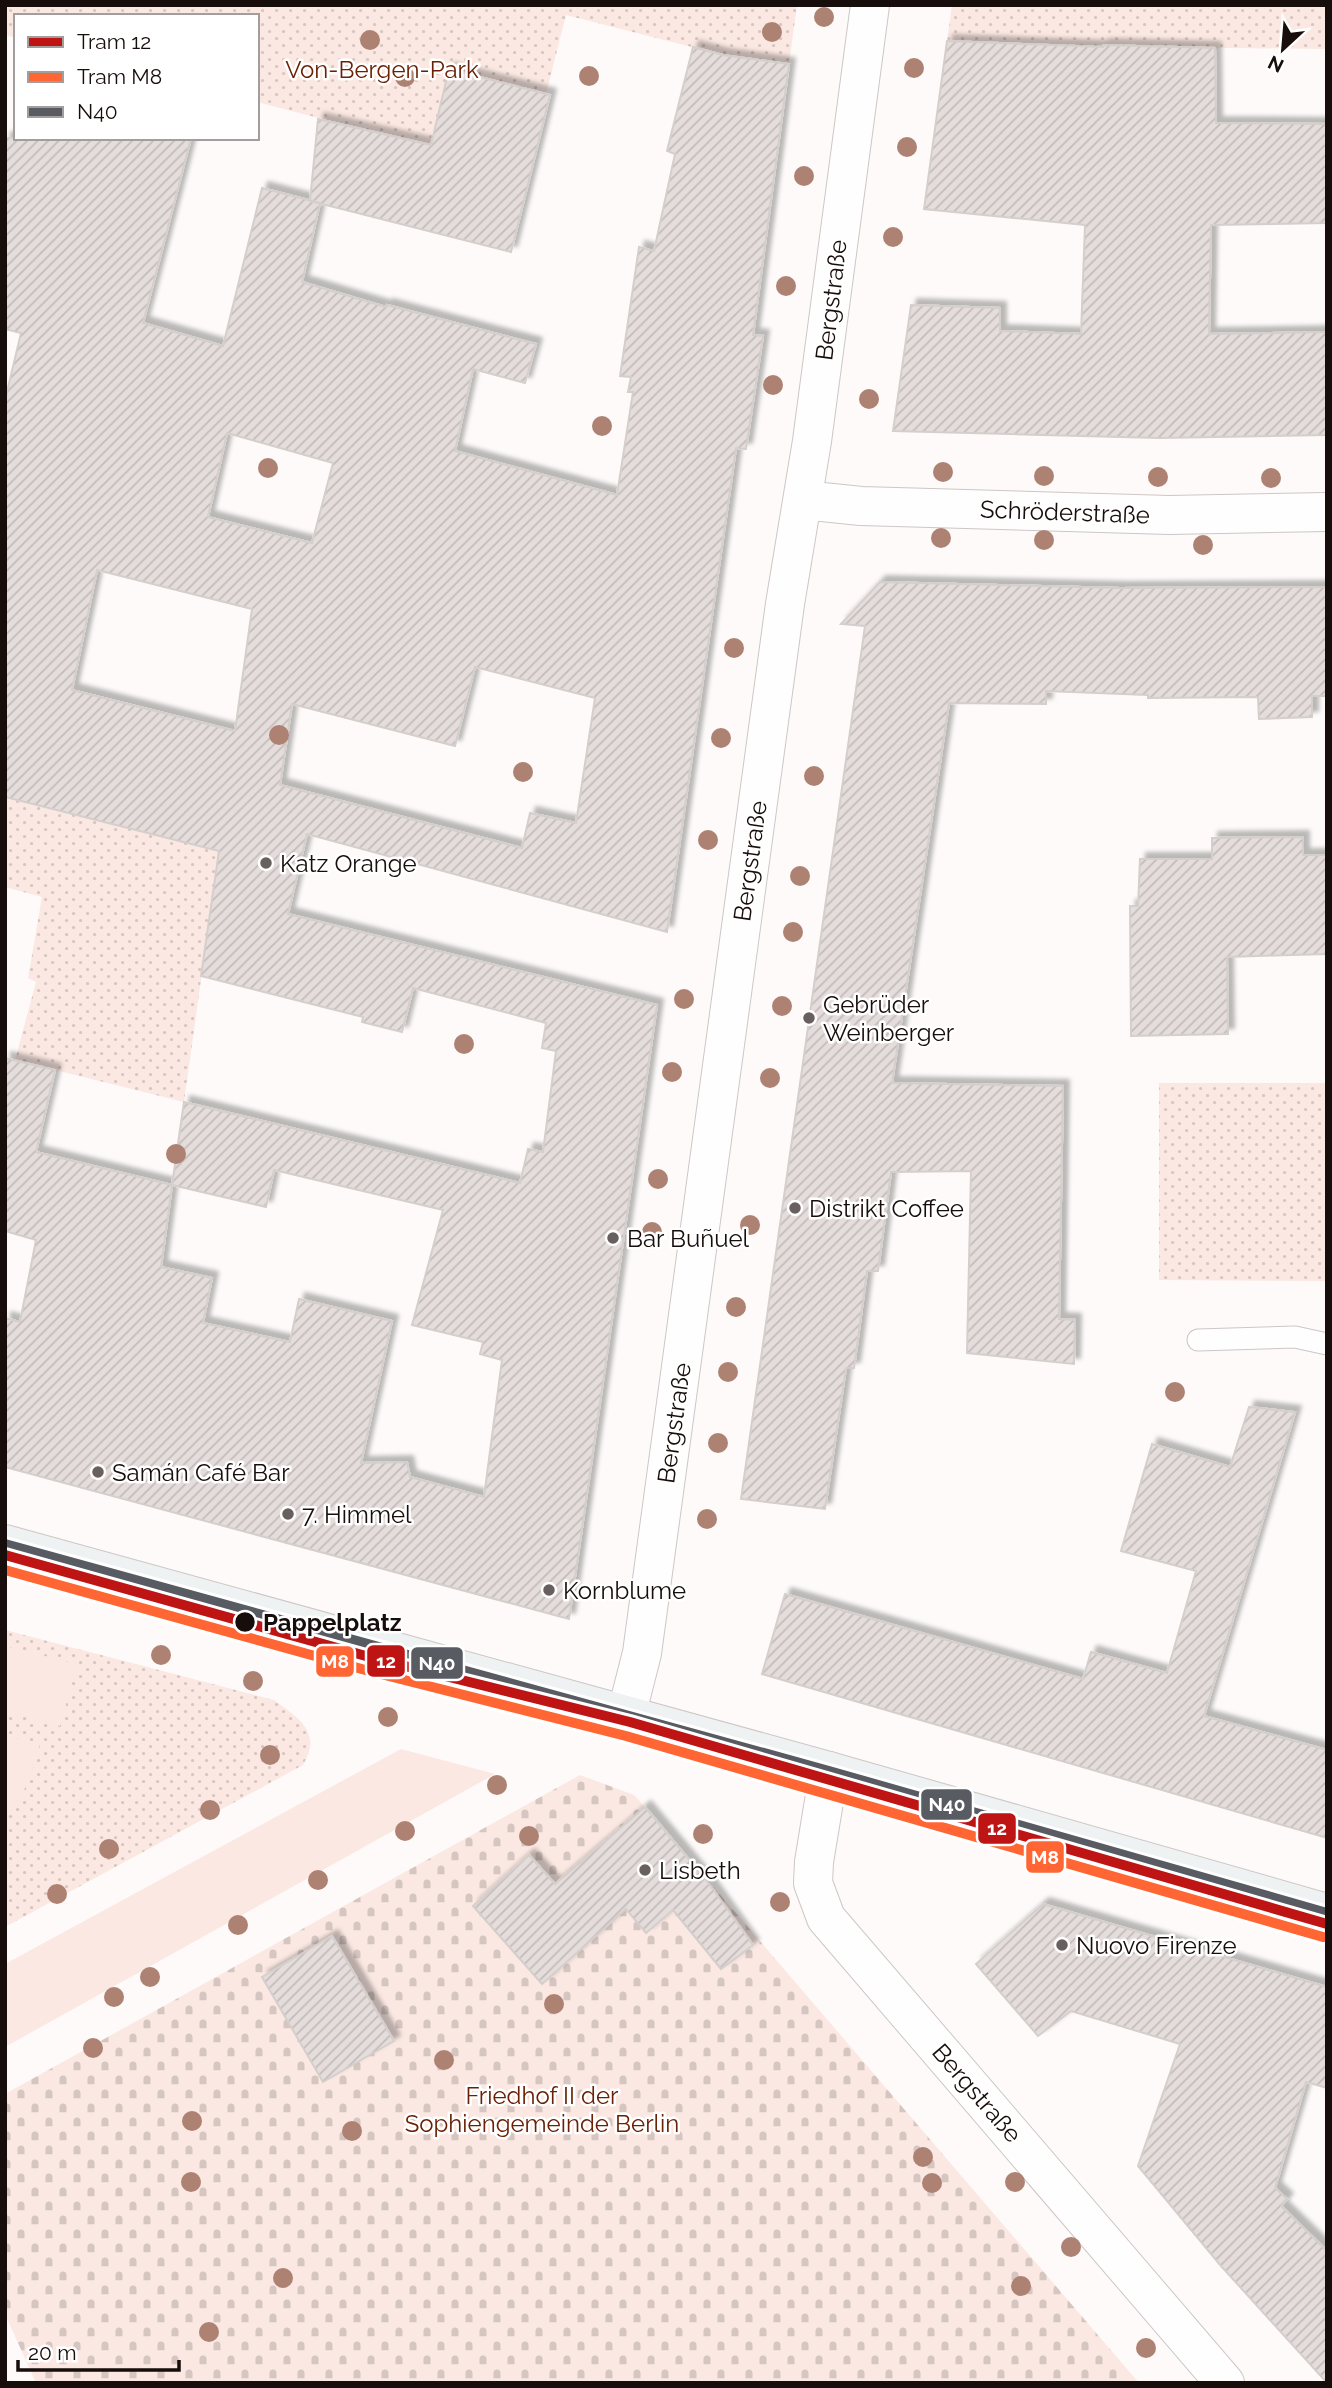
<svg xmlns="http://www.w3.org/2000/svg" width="1332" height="2388" font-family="Raleway,sans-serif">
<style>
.grass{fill:url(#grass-dots)}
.cemetery{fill:url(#cemetery-stones)}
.garden{fill:#fbe8e2}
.building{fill:url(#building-hatch);stroke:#d5cfcc;stroke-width:2;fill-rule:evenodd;filter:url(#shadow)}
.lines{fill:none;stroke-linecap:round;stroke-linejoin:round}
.lane-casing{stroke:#cdc7c5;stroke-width:23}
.street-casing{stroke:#cdc7c5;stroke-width:40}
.secondary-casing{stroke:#cdc7c5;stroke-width:40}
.lane{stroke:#fffefe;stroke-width:21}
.street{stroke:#fffefe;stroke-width:38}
.secondary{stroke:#eff2f2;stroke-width:38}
.bus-1-casing{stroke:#fff;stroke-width:16}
.bus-1{stroke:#595b62;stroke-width:10}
.tram-1-casing{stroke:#fff;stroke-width:16}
.tram-2-casing{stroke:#fff;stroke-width:16}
.tram-1{stroke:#be1414;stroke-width:10}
.tram-2{stroke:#f63;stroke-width:10}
.tree{fill:#ad8273}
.poi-dot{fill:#68605e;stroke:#fff;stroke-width:2.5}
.stop-dot{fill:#170d0b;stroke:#fff;stroke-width:2.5}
.labels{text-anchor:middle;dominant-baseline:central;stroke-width:5;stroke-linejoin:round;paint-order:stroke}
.park-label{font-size:24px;fill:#6b2005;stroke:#fff}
.street-label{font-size:24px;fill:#170d0b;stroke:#fff}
.poi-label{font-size:24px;fill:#170d0b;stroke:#fff;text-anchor:start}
.stop-label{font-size:24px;font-weight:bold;fill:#170d0b;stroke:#fff;text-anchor:start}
.line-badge{stroke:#fff;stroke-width:2.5}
.badge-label{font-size:19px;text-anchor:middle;font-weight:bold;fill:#fff}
</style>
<defs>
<pattern id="grass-dots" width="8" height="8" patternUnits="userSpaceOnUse" patternTransform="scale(1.75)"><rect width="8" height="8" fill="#fbe8e2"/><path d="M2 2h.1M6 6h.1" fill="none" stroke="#d6c6c1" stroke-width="1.8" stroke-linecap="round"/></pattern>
<pattern id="cemetery-stones" width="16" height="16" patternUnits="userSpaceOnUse" patternTransform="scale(1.75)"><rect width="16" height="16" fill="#fbe8e2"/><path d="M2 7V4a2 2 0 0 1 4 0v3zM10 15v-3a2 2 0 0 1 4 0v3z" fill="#d6c6c1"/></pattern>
<pattern id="building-hatch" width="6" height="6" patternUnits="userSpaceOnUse" patternTransform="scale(1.75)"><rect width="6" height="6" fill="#e4dddb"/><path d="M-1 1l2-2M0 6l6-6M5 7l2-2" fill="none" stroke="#c3bcbb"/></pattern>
<filter id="shadow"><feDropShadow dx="6" dy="-6" stdDeviation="2" flood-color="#0004"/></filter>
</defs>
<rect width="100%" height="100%" fill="#fdfaf9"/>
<path class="grass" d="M5 5H797L789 64 723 55 566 15 546 94 449 69 430 147 257 102V16H16V38L5 35Z
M952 5H1327V49L1055 46 947 41Z
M5 798 219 851 184 1102 15 1060 36 982 28 978 42 897 5 887Z
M1159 1083H1327V1281L1159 1280Z
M5 1630 274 1700C298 1718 323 1732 303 1765L5 1927Z"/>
<path class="cemetery" d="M580 1775 634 1795 645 1807 1139 2383H36L5 2314V2094Z"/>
<path class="garden" d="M5 1646 77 1664 60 1726 5 1712Z
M5 1735 40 1744C33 1768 27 1797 5 1812Z
M401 1749 495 1774 5 2047V1964Z"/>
<path class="building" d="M947 41 1103 47V45L1215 48 1216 123 1327 124V223L1211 225 1209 334 1327 332V435L1159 438 893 431 911 305 1000 308V331L1081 334 1085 225 924 209Z
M693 47 723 55 789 64 753 335 763 336 746 449 736 448 667 932 307 834 288 914 657 1005 569 1619 5 1467V1318L20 1322 36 1240 5 1231V1058L55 1070 36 1152 172 1185 184 1102 520 1183 528 1149 543 1152 556 1051 542 1048 546 1023 413 988 402 1032 362 1022 363 1017 201 976 219 851 5 797V400L21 333 5 329V138H191L143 323 223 346 262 188 320 203 302 282 386 307 387 305 536 344 525 383 473 369 455 451 617 495 633 392H628L631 377 620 376 639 247 654 251 675 154 667 151ZM227 433 333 463 312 543 208 517ZM97 570 252 609 235 731 72 690ZM475 667 595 698 576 823 530 813 522 848 280 785 292 704 455 746ZM274 1170 443 1210 412 1325 483 1342 480 1354 502 1360 484 1497 410 1477 407 1462 361 1463 392 1321 299 1299 290 1342 203 1323 212 1278 161 1267 172 1185 266 1207Z
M449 69 550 95 511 252 310 201 318 119 431 145Z
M880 582 1120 588 1327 587V696H1312V717L1259 719 1258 697 1148 698V695L1046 691V704L949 703 892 1083 1063 1086 1059 1319 1075 1320 1074 1364 967 1353 971 1171 891 1172 878 1271H867L854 1368H846L825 1509 741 1499 865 626 841 624Z
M1303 837V855H1327V954L1227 957 1228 1034 1131 1036 1130 906H1138L1140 859H1212V838Z
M1249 1407 1295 1412 1204 1716 1327 1750V1838L762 1674 785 1594 1083 1679 1091 1652 1167 1673 1196 1571 1121 1551 1152 1444 1230 1467Z
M645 1807 707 1881 753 1945 721 1969 673 1910 646 1933 626 1909 542 1984 473 1906 529 1855 555 1884Z
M1043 1904 1327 1987V2088L1306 2082 1275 2188 1287 2199 1281 2206 1327 2251V2383L1221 2266 1138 2166 1180 2044 1071 2011 1038 2036 976 1964Z
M332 1936 394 2041 323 2082 262 1977Z"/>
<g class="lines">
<g class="lane-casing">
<path id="lane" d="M1198 1340 1295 1337 1327 1344"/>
</g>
<g class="street-casing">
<path id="street" d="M803 500 861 506 1169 515 1327 512
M626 1716 642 1653 785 604 812 441 870 5
M829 1771 814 1862 813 1883 826 1918 1225 2383"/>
</g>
<g class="secondary-casing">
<path id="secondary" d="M5 1544 829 1771 1327 1913"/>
</g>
<use href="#lane" class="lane"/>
<use href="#street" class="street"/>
<use href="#secondary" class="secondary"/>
<g class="bus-1-casing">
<path id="bus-1" d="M5 1544 829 1771 1327 1913"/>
</g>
<use href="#bus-1" class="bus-1"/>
<g class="tram-1-casing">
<path id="tram-1" d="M5 1555 373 1658 630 1722 1327 1924"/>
</g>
<g class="tram-2-casing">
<path id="tram-2" d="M5 1570 369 1671 626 1736 1323 1937"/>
</g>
<use href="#tram-1" class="tram-1"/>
<use href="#tram-2" class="tram-2"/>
</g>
<g class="tree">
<circle cx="824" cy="17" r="10"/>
<circle cx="772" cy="32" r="10"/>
<circle cx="370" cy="40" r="10"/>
<circle cx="914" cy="68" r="10"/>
<circle cx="589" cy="76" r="10"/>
<circle cx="405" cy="77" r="10"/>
<circle cx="907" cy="147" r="10"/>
<circle cx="804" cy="176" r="10"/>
<circle cx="893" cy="237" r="10"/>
<circle cx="786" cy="286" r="10"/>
<circle cx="773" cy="385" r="10"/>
<circle cx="869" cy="399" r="10"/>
<circle cx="602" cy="426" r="10"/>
<circle cx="268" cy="468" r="10"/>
<circle cx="943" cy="472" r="10"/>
<circle cx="1044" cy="476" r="10"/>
<circle cx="1158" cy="477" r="10"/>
<circle cx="1271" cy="478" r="10"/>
<circle cx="941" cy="538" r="10"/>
<circle cx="1044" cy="540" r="10"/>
<circle cx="1203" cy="545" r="10"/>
<circle cx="734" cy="648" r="10"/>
<circle cx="279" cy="735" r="10"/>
<circle cx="721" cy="738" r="10"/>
<circle cx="523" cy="772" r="10"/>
<circle cx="814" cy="776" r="10"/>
<circle cx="708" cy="840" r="10"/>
<circle cx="800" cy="876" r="10"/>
<circle cx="793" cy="932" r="10"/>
<circle cx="684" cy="999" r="10"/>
<circle cx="782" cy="1006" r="10"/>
<circle cx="464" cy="1044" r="10"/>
<circle cx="672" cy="1072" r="10"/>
<circle cx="770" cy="1078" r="10"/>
<circle cx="176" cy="1154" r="10"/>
<circle cx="658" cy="1179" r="10"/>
<circle cx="750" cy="1225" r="10"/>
<circle cx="652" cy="1232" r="10"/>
<circle cx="736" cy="1307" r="10"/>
<circle cx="728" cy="1372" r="10"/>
<circle cx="1175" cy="1392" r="10"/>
<circle cx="718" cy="1443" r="10"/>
<circle cx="707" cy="1519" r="10"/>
<circle cx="161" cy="1655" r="10"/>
<circle cx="253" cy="1681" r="10"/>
<circle cx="388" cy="1717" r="10"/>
<circle cx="270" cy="1755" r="10"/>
<circle cx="497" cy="1785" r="10"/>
<circle cx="210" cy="1810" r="10"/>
<circle cx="405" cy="1831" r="10"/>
<circle cx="703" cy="1834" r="10"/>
<circle cx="529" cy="1836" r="10"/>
<circle cx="109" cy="1849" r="10"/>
<circle cx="318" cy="1880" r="10"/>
<circle cx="57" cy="1894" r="10"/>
<circle cx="780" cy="1902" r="10"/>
<circle cx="238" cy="1925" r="10"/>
<circle cx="150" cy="1977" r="10"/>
<circle cx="114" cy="1997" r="10"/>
<circle cx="554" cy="2004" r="10"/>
<circle cx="93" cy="2048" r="10"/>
<circle cx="444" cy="2060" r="10"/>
<circle cx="192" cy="2121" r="10"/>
<circle cx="352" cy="2131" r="10"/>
<circle cx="923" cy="2157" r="10"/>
<circle cx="191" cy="2182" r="10"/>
<circle cx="1015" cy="2182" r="10"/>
<circle cx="932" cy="2183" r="10"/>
<circle cx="1071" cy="2247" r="10"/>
<circle cx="283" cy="2278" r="10"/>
<circle cx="1021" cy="2286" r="10"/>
<circle cx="209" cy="2332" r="10"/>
<circle cx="1146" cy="2348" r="10"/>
</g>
<g class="poi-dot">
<circle cx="266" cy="863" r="7"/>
<circle cx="809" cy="1018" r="7"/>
<circle cx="795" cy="1208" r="7"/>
<circle cx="613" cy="1238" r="7"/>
<circle cx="98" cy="1472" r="7"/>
<circle cx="288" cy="1514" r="7"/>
<circle cx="549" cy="1590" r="7"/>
<circle cx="645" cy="1870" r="7"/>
<circle cx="1062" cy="1945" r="7"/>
</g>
<circle class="stop-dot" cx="245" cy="1622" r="11"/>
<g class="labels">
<g class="park-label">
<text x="382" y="69">Von-Bergen-Park</text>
<text x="542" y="2095">Friedhof II der<tspan x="542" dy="28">Sophiengemeinde Berlin</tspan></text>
</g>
<g class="street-label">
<text transform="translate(831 300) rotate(-83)">Bergstraße</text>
<text transform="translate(1065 512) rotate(2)">Schröderstraße</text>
<text transform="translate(750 861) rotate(-82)">Bergstraße</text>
<text transform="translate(674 1423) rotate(-82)">Bergstraße</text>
<text transform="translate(977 2093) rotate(49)">Bergstraße</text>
</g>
<g class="poi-label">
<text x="280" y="863">Katz Orange</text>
<text x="823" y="1004">Gebrüder<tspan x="823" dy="28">Weinberger</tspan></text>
<text x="809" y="1208">Distrikt Coffee</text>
<text x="627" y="1238">Bar Buñuel</text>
<text x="112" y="1472">Samán Café Bar</text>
<text x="302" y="1514">7. Himmel</text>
<text x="563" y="1590">Kornblume</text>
<text x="659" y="1870">Lisbeth</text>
<text x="1076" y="1945">Nuovo Firenze</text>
</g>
<g class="stop-label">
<text x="263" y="1622">Pappelplatz</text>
</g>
</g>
<g class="line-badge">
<rect x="366" y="1644" width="40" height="34" rx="7" fill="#be1414"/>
<rect x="315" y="1645" width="40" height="33" rx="7" fill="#f63"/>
<rect x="410" y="1646" width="54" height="34" rx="7" fill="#595b62"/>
<rect x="920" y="1788" width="53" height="33" rx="7" fill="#595b62"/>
<rect x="977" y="1812" width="40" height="33" rx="7" fill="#be1414"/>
<rect x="1025" y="1840" width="40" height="34" rx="7" fill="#f63"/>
</g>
<g class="badge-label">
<text x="386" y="1668">12</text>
<text x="335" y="1668">M8</text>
<text x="437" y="1670">N40</text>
<text x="947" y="1811">N40</text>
<text x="997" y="1835">12</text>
<text x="1045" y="1864">M8</text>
</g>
<rect width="1332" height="2388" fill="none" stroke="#170d0b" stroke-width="14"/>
<rect x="14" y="14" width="245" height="126" fill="#ffffff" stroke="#a29e9d" stroke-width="2"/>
<rect x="28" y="37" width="35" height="10" fill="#be1414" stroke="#a29e9d" stroke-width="2"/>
<text x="77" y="49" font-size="21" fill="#170d0b">Tram 12</text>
<rect x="28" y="72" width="35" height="10" fill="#ff6633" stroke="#a29e9d" stroke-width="2"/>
<text x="77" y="84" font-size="21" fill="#170d0b">Tram M8</text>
<rect x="28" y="107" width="35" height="10" fill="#595b62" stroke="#a29e9d" stroke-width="2"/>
<text x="77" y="119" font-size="21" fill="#170d0b">N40</text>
<g transform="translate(1283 49) rotate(206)" stroke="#ffffff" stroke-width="5" paint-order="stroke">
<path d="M0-5L12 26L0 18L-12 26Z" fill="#170d0b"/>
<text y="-10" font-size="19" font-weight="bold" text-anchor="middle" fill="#170d0b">N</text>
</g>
<path d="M18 2360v10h161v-10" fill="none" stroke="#170d0b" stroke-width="3.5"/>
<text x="28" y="2360" font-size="21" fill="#170d0b" stroke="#ffffff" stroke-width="5" paint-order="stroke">20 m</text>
</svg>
